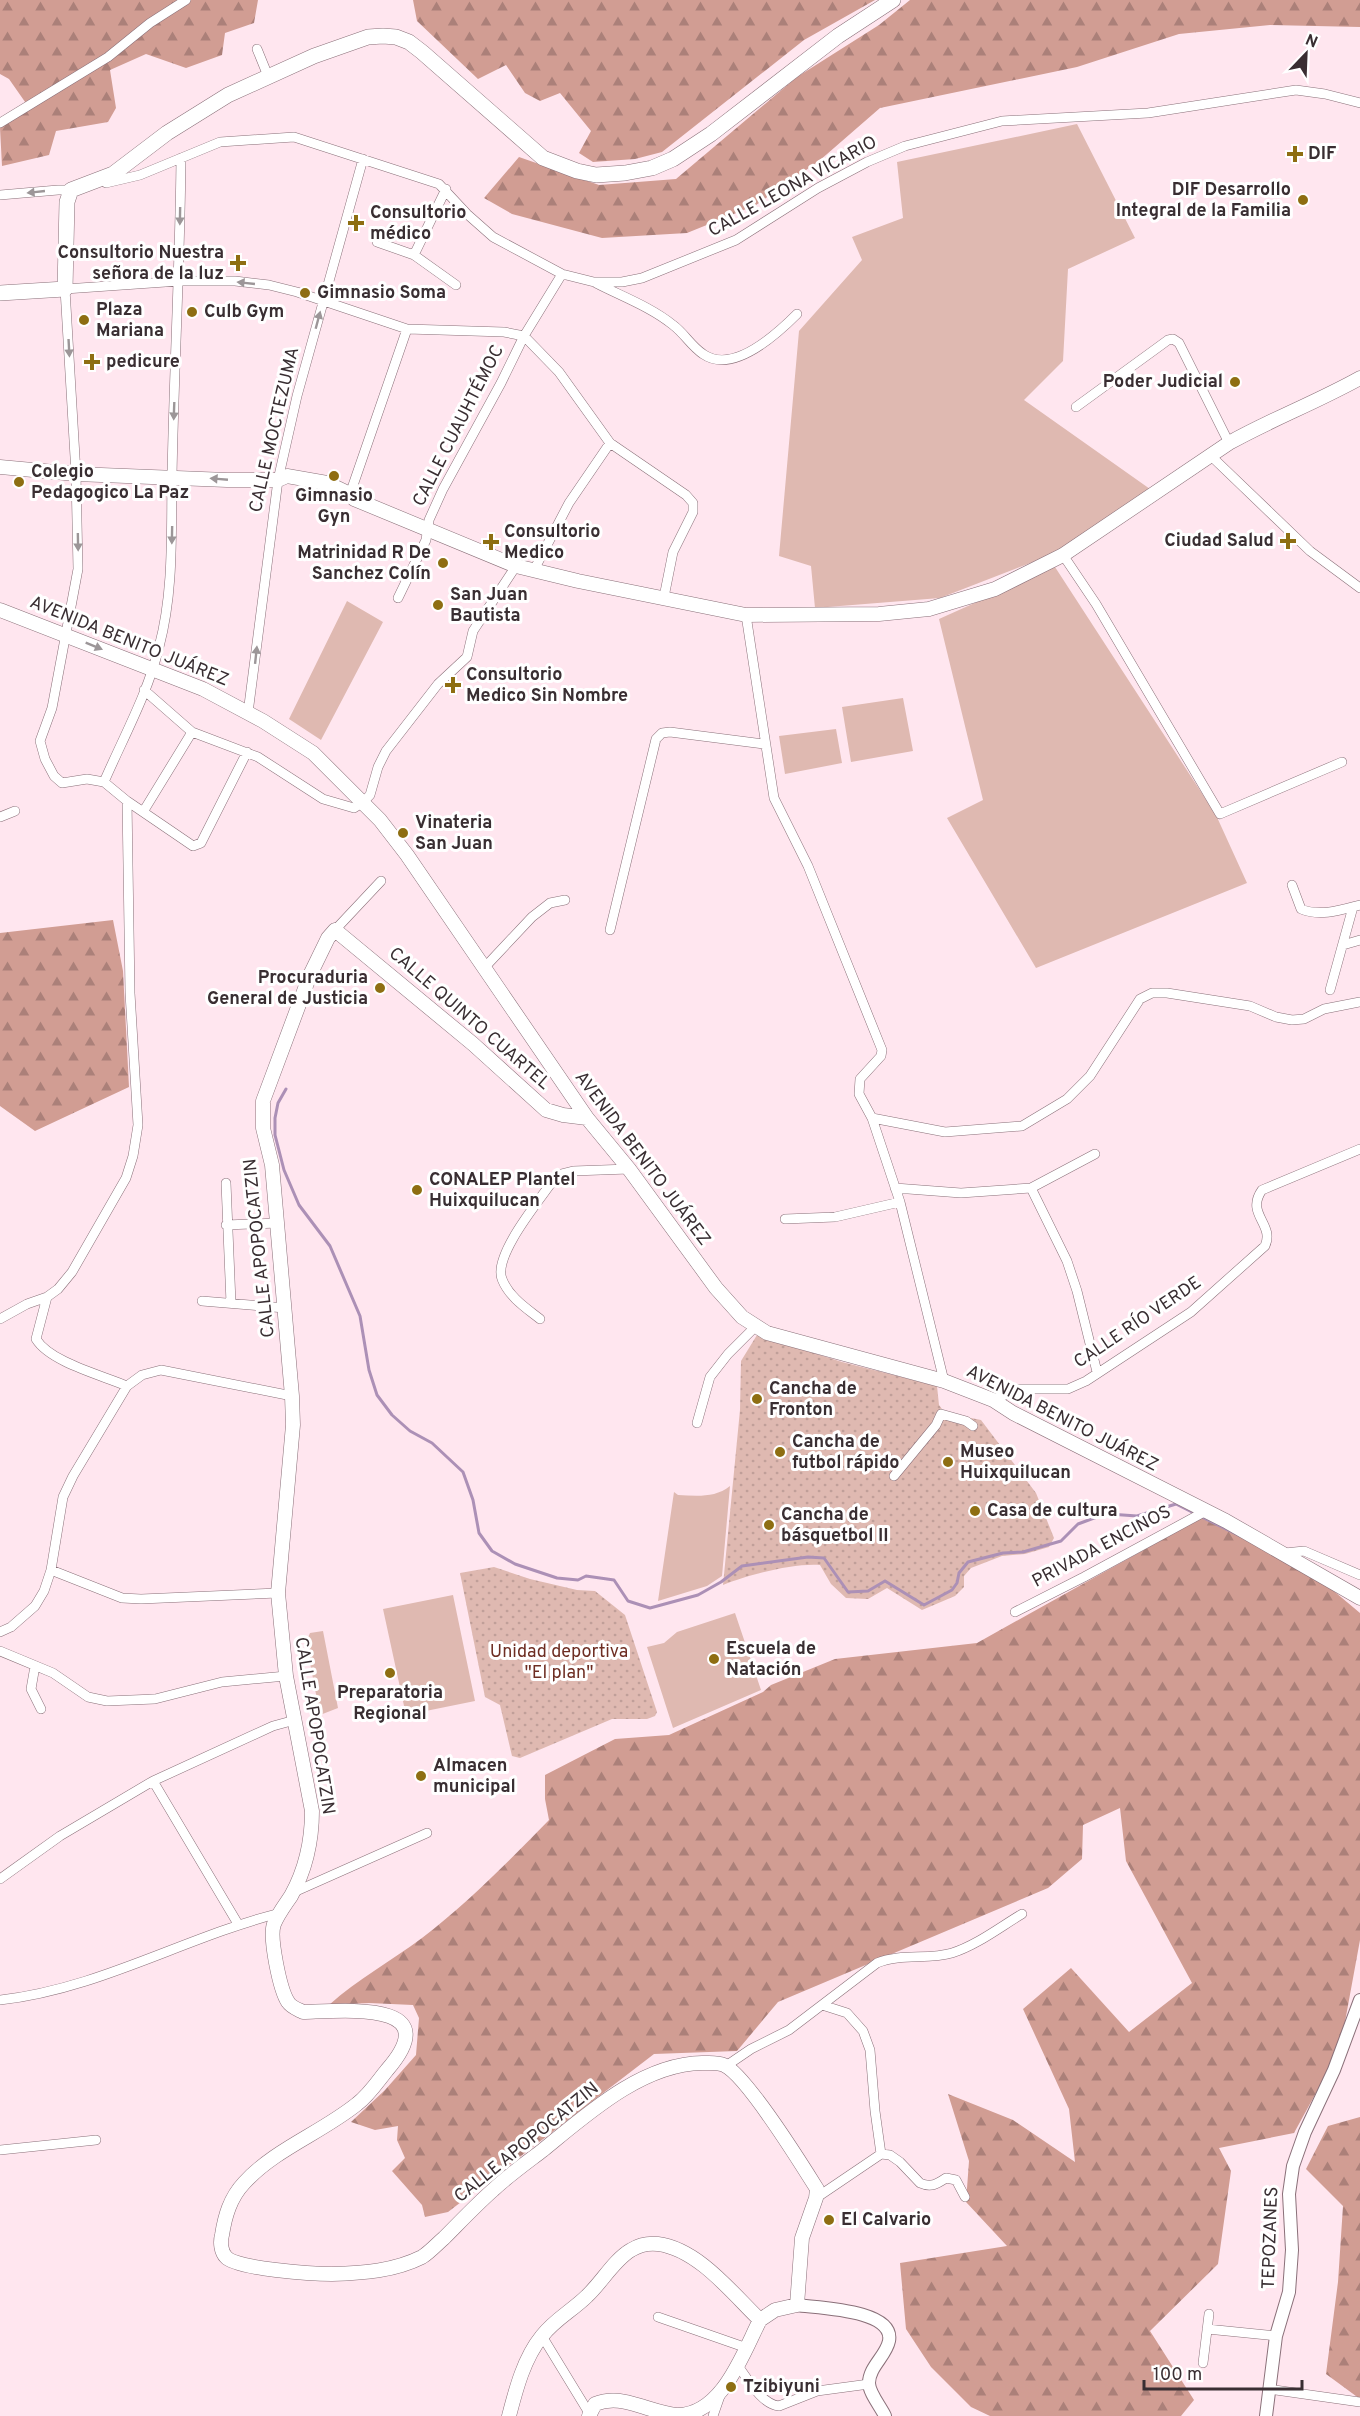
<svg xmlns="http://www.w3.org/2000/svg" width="1360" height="2416" font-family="Overpass,sans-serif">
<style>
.grass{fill:#dfb9b1}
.forest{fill:url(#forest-firs)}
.park{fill:url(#park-dots)}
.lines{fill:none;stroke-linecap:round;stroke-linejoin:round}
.stream{stroke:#ac90b6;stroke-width:3}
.minor-casing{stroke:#8a7079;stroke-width:10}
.tertiary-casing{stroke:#8a7079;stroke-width:14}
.secondary-casing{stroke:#8a7079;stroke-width:15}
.primary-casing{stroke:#8a7079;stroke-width:16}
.minor{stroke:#fff;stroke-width:9}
.tertiary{stroke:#fff;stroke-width:12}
.secondary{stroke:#fff;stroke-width:14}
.primary{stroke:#fff;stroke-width:15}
.oneway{fill:#9c9698}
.poi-dot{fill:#8e6e12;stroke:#fff;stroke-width:2}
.labels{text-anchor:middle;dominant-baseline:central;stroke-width:6;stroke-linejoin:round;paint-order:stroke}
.poi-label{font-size:18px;font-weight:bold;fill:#392e32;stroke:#fff;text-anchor:start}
.street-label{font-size:18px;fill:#392e32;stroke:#fff}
.park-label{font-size:18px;fill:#6e2e23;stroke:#fff}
</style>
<defs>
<pattern id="forest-firs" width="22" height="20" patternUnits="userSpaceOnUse" patternTransform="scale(1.5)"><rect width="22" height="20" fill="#d19d93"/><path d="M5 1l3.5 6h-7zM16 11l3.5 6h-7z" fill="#ab8079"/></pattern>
<pattern id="park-dots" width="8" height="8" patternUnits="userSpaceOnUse" patternTransform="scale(1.5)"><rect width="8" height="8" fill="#dfb9b1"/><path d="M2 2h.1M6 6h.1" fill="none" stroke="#c09f99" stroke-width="1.8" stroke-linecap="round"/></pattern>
</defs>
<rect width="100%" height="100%" fill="#ffe6ef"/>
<path class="grass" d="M1077 124 1135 238 1068 269 1063 361 1024 400 1150 489 1059 552 940 598 815 608 811 566 779 556 799 331 862 260 852 237 903 218 897 162Z
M1055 567 1216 815 1247 883 1036 968 947 818 983 800 939 619Z
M347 601 383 622 321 740 289 719Z
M903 698 913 751 851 762 842 707Z
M836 729 842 763 785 774 779 736Z
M730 1486 722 1576 707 1586 658 1601 674 1492 678 1495C697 1496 715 1498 730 1486Z
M453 1595 475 1701 406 1715 383 1609Z
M735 1613 761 1690 673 1728 647 1647 664 1643 677 1632Z
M323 1631 338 1708 320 1715 306 1642 310 1633Z"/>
<path class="forest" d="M0 0H258L254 23 225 33 222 55 186 68 146 54 110 70 116 108 108 122 56 131 49 155 2 166 0 128 30 109 9 79 0 74Z
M413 0H875L804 40 662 152 635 159 593 162 579 153 591 131 560 93 540 101 525 93 506 65 478 79 417 21Z
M910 0H1360V27L1270 25 1179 34 1077 67 880 108 819 161 756 205 687 233 602 238 512 214 484 198 519 157 599 185 676 179 797 77 879 25Z
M113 920 123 971 129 1087 35 1131 0 1106V933Z
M1210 1513 1323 1582 1360 1613V1940L1340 2049 1294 2133 1219 2148 1231 2171 1218 2264 1150 2331 1194 2400 1181 2416H990L971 2407 931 2367 906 2329 900 2263 1007 2246 966 2202 969 2161 948 2094 1013 2120 1075 2162 1069 2109 1023 2009 1071 1968 1129 2032 1192 1983 1126 1861 1120 1808 1083 1825 1082 1859 1048 1888 778 2002 737 2051 654 2054 448 2212 425 2217 422 2205 392 2171 405 2158 397 2140 398 2126 375 2130 351 2122 385 2090 416 2055 419 2018 413 2005 369 2003 329 2005C358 1979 391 1961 422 1938 468 1903 509 1861 549 1820L545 1799V1775L615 1739 669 1735 763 1692 771 1685 835 1659 977 1643Z
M1360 2117V2399L1326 2374 1338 2282 1343 2206 1306 2169 1328 2126Z"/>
<path class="park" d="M757 1335 842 1362 937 1386 939 1405 945 1413 981 1420 1036 1493 1054 1538 1049 1547 1025 1554 1002 1556 971 1568 964 1576V1587L955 1596 922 1610 887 1588 868 1599 846 1598 831 1584 820 1565C793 1563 748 1575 723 1585L740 1410 741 1361Z
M494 1567 530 1579 577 1590 595 1591 625 1615 657 1712 655 1716 647 1719H612L520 1758 512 1756 500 1705 485 1697 460 1573Z"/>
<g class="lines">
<path class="stream" d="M286 1089 278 1103 275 1118V1135L284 1170 299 1205 330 1246 360 1316 369 1370 377 1395 392 1415 410 1431 432 1443 463 1472 473 1500 479 1533 492 1551 515 1564 557 1578 578 1580 586 1576 614 1580 628 1601 650 1608 698 1595 721 1582 742 1566 808 1557 824 1558 848 1592 868 1591 885 1581 924 1605 952 1590 957 1583 959 1573 968 1562 1003 1553 1023 1552 1061 1541 1078 1524 1094 1518 1109 1514 1137 1516 1176 1504 1240 1536"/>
<g class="minor-casing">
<path id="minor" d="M257 49 268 76
M0 123 108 57 150 23 186 0
M106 183 140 175 220 142 294 137 439 184 467 214 493 237 562 274 594 282H622L642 278 736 240 818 188 867 162 905 146 1002 121 1148 113 1296 90 1325 94 1360 103
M0 195 58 190H75
M377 242 414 255 456 285
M414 255 446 189
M596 283C621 296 651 307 673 325 684 333 691 346 703 354 733 375 777 334 797 314
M1076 407 1168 340 1173 339 1179 343 1229 443
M1210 455 1310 551 1360 588
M350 494 407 329
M1063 555 1096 604 1220 814 1342 762
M534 570 569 503 610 443
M398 598 426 540 429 520 443 489 501 383 524 336 562 274
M746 615 774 798 808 866 882 1050 881 1056 860 1079 859 1094 872 1118 900 1202 944 1381
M144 690 192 732 258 757 323 799 354 808 362 803 370 795 378 767 386 751 438 684 467 657 473 631 516 566
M248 713 278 480 297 396 363 159
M247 752 205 835 201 843 193 846 127 801 104 782 87 779 62 783 54 776 45 759 40 741 52 708 78 569 76 474 65 289 180 281H235L269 285 297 292 407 329 504 332 524 336 559 372 610 443 686 495 693 503V512L673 552 664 597
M104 782C123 738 148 693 159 647 174 591 171 533 172 476 174 370 180 264 181 158
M143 812 192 732
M0 817 15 811
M1292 885 1301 909C1320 917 1341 910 1360 905
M335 930 381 881
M610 930 656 739 662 733 670 732 764 744
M1343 945 1360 940
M485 967 532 917 550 903 565 900
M1330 990 1353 907
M872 1118 945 1132 1022 1126 1067 1099 1090 1076 1140 999 1152 993H1167L1250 1006 1276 1017 1292 1020 1304 1019 1324 1009 1360 1002
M226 1183 231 1303
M895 1188 961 1193 1031 1188 1095 1154
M1031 1188 1067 1261 1077 1291 1097 1372
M785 1219 835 1217 900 1202
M226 1225 277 1223
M47 1297 36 1339C50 1362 101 1375 127 1386
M202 1301 285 1308
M0 1319 27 1304 47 1297 58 1289 72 1272 126 1178 133 1156 138 1125 130 993 127 801
M540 1319C526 1308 509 1297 502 1279 493 1256 538 1202 552 1182L561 1174 573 1171 629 1169
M993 1400 1019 1389H1068L1086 1381 1191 1312 1265 1246C1275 1224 1245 1214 1262 1190L1360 1149
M697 1423 710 1377 728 1354 755 1327
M894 1476 936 1425 941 1414 966 1421 973 1426
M1285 1553 1304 1551 1360 1575
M51 1570 122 1598 141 1599 278 1593
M1015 1612 1084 1577 1204 1512
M0 1632 11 1627 35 1606 44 1591 51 1570 63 1497 73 1476 127 1386 142 1375 161 1370 292 1396
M0 1651 53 1673 88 1697 107 1701 155 1699 222 1682 286 1676
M35 1666 31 1689 41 1709
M153 1781 238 1924
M0 1879 60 1836 153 1781 273 1726 295 1720
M292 1893 427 1833
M0 2000C99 1989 185 1937 280 1913
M822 2005 847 2013 863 2031 870 2050 875 2111 881 2154
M726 2066 751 2049 789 2030 877 1963C901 1953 928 1960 952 1953 977 1945 1000 1927 1022 1914
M0 2150 96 2140
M881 2154 890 2155 900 2162 920 2183C931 2188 937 2184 946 2178L956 2180 965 2197
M816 2198 881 2154
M658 2317 747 2348
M1207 2329 1276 2336
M542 2336 589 2413
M1203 2363 1209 2314
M738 2366C748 2379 761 2404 779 2406L817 2391 869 2384
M1268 2389 1360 2402
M713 2416 721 2393"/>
</g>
<g class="tertiary-casing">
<path id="tertiary" d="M797 2305C816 2308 895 2309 889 2341 886 2356 869 2367 869 2383 869 2393 881 2407 885 2416
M1266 2416 1276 2336 1289 2292 1292 2250 1289 2194 1293 2166 1305 2132 1334 2070 1360 2000"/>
</g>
<g class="secondary-casing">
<path id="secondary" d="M0 467 76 474 227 480H278L287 476 327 483 350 494 354 499 516 566 578 581 746 615 879 614 929 609 995 589 1063 555 1229 443C1272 419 1317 402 1360 378
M0 610 203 689 263 721 313 753 380 820 407 855 587 1118 629 1169 716 1288 742 1317 767 1333 944 1381 993 1400 1013 1413 1226 1521 1360 1598
M509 2416C516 2389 524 2358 542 2336 554 2320 573 2310 587 2296 602 2282 614 2260 631 2250 639 2245 649 2243 658 2244 698 2249 732 2293 760 2320L775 2310 797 2305 802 2238 816 2198 817 2189C802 2165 746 2075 724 2065 717 2062 709 2063 702 2063 642 2064 587 2114 543 2150 526 2163 509 2175 493 2190 476 2205 460 2222 444 2238 437 2244 430 2252 422 2257 394 2271 364 2273 332 2274 314 2274 236 2269 226 2257 221 2252 220 2242 222 2235 225 2216 230 2198 244 2183 275 2149 321 2133 357 2104 369 2095 378 2081 387 2070 448 2000 344 2011 303 2012 297 2009 291 2007 288 2002 280 1990 269 1937 274 1924 278 1914 285 1905 291 1896 306 1869 312 1841 312 1811L286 1676 278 1593 293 1425 292 1396 272 1165 263 1128V1101L310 975 328 938 335 930 473 1044 546 1110 563 1115 587 1118
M589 2416 595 2404C613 2397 627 2402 644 2407 654 2410 665 2414 676 2415 722 2416 743 2353 760 2320"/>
</g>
<g class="primary-casing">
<path id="primary" d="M0 293 65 289 67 202 71 190 113 174 167 133 228 95 314 56 368 37 383 36 396 37 409 42 422 52 543 158 577 171 596 175 625 173 652 168 673 159 711 134 838 36 893 0"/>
</g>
<use href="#minor" class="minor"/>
<use href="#tertiary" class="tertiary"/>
<use href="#secondary" class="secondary"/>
<use href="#primary" class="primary"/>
</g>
<defs><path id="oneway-solid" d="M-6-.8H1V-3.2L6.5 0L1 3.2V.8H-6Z" transform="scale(1.5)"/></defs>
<g class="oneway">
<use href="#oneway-solid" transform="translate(36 192) rotate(174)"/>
<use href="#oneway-solid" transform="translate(180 216) rotate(91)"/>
<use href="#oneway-solid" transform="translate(246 283) rotate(-174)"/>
<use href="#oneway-solid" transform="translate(318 320) rotate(-75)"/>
<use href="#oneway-solid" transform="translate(69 348) rotate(87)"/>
<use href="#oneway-solid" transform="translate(174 411) rotate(92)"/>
<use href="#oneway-solid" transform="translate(219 479) rotate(-175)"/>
<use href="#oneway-solid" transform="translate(172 535) rotate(91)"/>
<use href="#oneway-solid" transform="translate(78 542) rotate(89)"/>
<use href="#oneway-solid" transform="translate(94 646) rotate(22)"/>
<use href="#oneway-solid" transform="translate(256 655) rotate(-84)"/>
</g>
<g class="poi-dot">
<path d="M1292 145h6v6h6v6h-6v6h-6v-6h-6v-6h6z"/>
<circle cx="1303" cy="200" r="6"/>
<path d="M353 214h6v6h6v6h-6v6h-6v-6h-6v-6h6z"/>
<path d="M235 254h6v6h6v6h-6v6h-6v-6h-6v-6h6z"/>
<circle cx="305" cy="293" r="6"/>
<circle cx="192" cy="312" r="6"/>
<circle cx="84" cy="320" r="6"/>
<path d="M89 353h6v6h6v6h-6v6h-6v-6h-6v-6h6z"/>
<circle cx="1235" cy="382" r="6"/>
<circle cx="334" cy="476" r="6"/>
<circle cx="19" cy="482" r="6"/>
<path d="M1285 532h6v6h6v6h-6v6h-6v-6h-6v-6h6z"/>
<path d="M488 533h6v6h6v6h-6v6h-6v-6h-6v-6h6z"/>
<circle cx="443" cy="563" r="6"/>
<circle cx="438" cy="605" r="6"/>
<path d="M450 676h6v6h6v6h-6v6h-6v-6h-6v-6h6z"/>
<circle cx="403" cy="833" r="6"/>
<circle cx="380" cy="988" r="6"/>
<circle cx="417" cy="1190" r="6"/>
<circle cx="757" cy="1399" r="6"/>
<circle cx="780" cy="1452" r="6"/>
<circle cx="948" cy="1462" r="6"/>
<circle cx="975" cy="1511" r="6"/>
<circle cx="769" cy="1525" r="6"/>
<circle cx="714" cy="1659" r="6"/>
<circle cx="390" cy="1673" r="6"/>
<circle cx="421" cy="1776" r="6"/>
<circle cx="829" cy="2220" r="6"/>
<circle cx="731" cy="2387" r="6"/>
</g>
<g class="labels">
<g class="poi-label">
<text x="1308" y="154">DIF</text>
<text x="1291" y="190" text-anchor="end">DIF Desarrollo<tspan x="1291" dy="21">Integral de la Familia</tspan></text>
<text x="370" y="213">Consultorio<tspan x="370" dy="21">médico</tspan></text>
<text x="224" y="253" text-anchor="end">Consultorio Nuestra<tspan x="224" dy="21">señora de la luz</tspan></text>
<text x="317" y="293">Gimnasio Soma</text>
<text x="96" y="310">Plaza<tspan x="96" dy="21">Mariana</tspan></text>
<text x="204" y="312">Culb Gym</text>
<text x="106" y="362">pedicure</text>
<text x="1223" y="382" text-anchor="end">Poder Judicial</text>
<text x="31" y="472">Colegio<tspan x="31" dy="21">Pedagogico La Paz</tspan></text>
<text x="334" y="496" text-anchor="middle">Gimnasio<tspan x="334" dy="21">Gyn</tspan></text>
<text x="504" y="532">Consultorio<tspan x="504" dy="21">Medico</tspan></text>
<text x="1274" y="541" text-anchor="end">Ciudad Salud</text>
<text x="431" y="553" text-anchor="end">Matrinidad R De<tspan x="431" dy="21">Sanchez Colín</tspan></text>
<text x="450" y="595">San Juan<tspan x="450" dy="21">Bautista</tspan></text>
<text x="466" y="675">Consultorio<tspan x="466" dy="21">Medico Sin Nombre</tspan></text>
<text x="415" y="823">Vinateria<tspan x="415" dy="21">San Juan</tspan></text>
<text x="368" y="978" text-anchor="end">Procuraduria<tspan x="368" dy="21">General de Justicia</tspan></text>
<text x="429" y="1180">CONALEP Plantel<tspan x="429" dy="21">Huixquilucan</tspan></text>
<text x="769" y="1389">Cancha de<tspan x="769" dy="21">Fronton</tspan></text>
<text x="792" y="1442">Cancha de<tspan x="792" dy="21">futbol rápido</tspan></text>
<text x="960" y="1452">Museo<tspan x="960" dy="21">Huixquilucan</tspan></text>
<text x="987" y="1511">Casa de cultura</text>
<text x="781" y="1515">Cancha de<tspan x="781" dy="21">básquetbol II</tspan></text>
<text x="726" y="1649">Escuela de<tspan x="726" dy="21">Natación</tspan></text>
<text x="390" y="1693" text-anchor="middle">Preparatoria<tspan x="390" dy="21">Regional</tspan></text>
<text x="433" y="1766">Almacen<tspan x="433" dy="21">municipal</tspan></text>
<text x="841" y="2220">El Calvario</text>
<text x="743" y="2387">Tzibiyuni</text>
</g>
<g class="street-label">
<text transform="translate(793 187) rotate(-29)">CALLE LEONA VICARIO</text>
<text transform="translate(459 426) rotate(-63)">CALLE CUAUHTÉMOC</text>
<text transform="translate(275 430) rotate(-77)">CALLE MOCTEZUMA</text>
<text transform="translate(129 642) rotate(22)">AVENIDA BENITO JUÁREZ</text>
<text transform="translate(469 1019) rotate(41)">CALLE QUINTO CUARTEL</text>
<text transform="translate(642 1159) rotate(53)">AVENIDA BENITO JUÁREZ</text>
<text transform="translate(260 1248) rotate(-96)">CALLE APOPOCATZIN</text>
<text transform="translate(1138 1323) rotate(-34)">CALLE RÍO VERDE</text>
<text transform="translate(1062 1419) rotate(27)">AVENIDA BENITO JUÁREZ</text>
<text transform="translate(1102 1547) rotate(-28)">PRIVADA ENCINOS</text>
<text transform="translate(314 1726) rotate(81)">CALLE APOPOCATZIN</text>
<text transform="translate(527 2143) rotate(-39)">CALLE APOPOCATZIN</text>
<text transform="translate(1271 2238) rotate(-88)">TEPOZANES</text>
</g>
<g class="park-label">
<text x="559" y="1652">Unidad deportiva<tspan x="559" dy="21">"El plan"</tspan></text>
</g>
</g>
<g transform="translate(1306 54) rotate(23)" stroke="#ffffff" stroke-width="4.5" paint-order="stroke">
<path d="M0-4.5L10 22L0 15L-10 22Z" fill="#392e32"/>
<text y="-9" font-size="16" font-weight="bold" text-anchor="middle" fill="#392e32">N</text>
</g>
<path d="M1144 2380v9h158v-9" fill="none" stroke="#392e32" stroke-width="3"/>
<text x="1153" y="2380" font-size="18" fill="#392e32" stroke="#ffffff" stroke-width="4.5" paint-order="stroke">100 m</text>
</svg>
